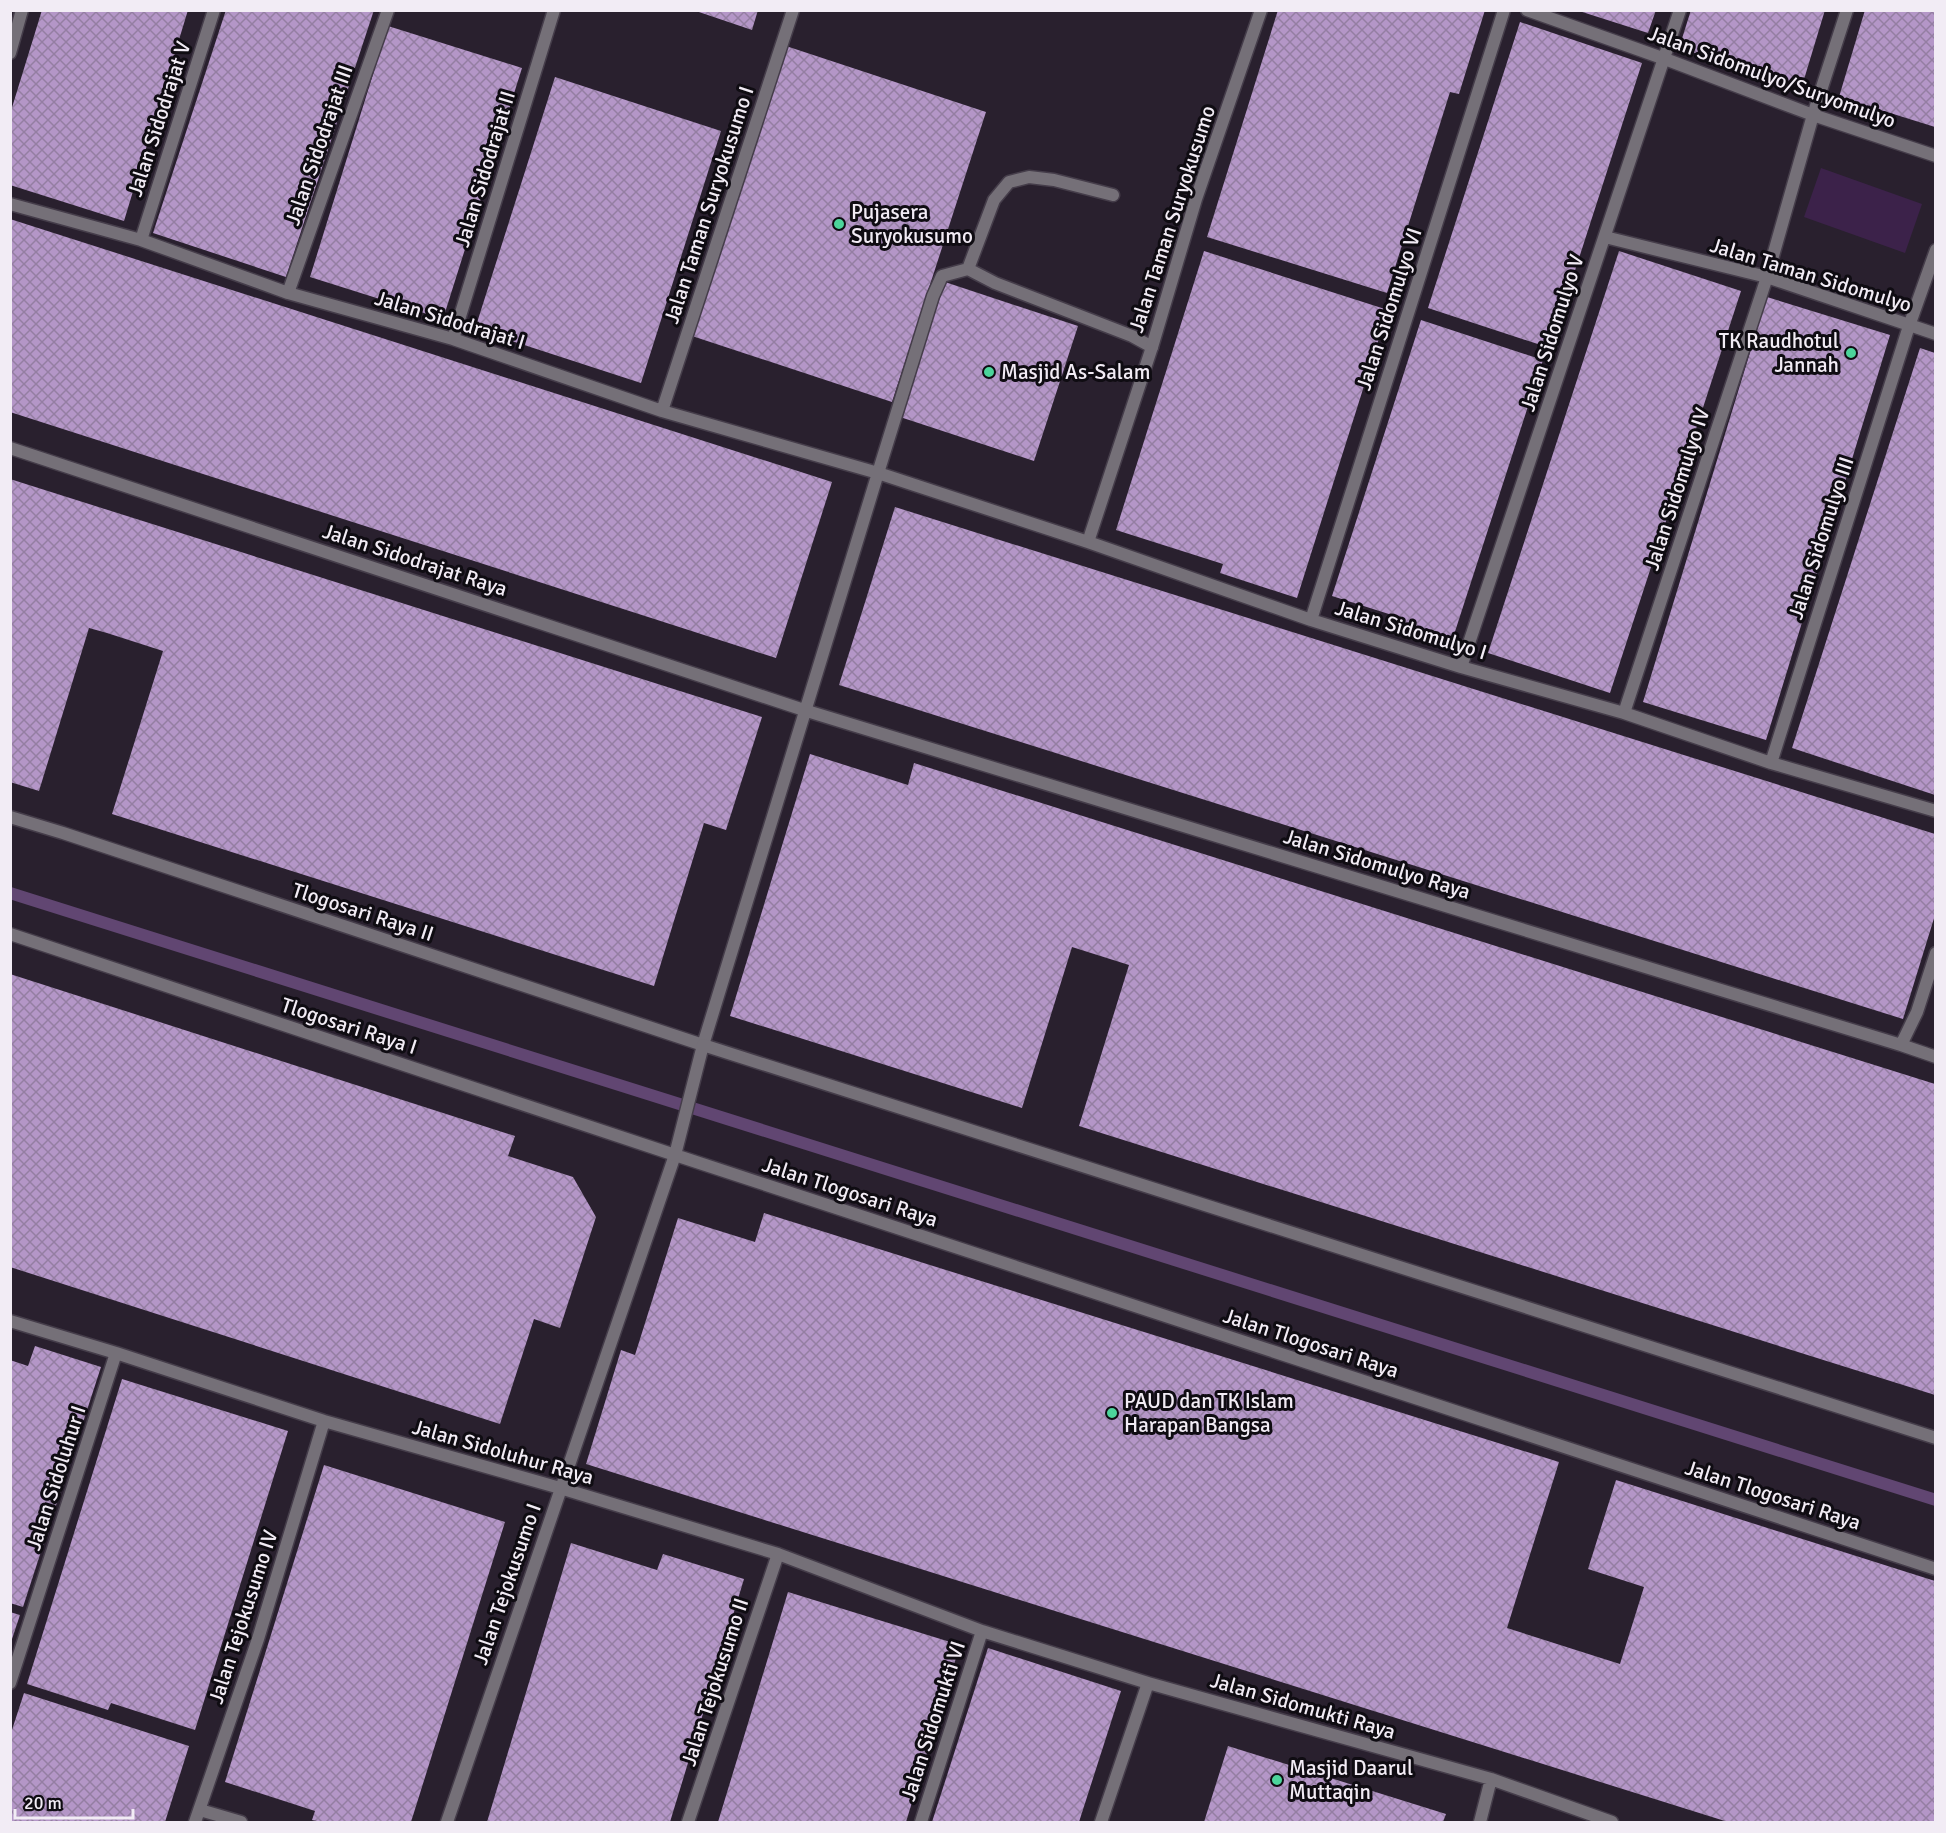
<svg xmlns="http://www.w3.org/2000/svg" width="1946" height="1833" font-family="Signika,sans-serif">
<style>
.grass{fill:#3c224a}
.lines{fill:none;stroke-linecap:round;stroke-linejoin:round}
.stream{stroke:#614672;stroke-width:12}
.building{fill:url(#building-cross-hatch)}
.service-casing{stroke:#453d4a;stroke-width:15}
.minor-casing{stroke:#453d4a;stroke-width:15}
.tertiary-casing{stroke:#453d4a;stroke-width:15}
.service{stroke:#757078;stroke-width:12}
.minor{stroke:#757078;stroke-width:12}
.tertiary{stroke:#757078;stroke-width:12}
.poi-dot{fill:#4cd49b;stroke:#0f0c12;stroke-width:2}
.labels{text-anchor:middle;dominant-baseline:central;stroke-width:6;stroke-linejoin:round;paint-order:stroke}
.street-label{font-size:21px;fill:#f2ecf5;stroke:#0f0c12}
.poi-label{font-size:21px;fill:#f2ecf5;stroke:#0f0c12;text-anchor:start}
</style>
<defs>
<pattern id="building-cross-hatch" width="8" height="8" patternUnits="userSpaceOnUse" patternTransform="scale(1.5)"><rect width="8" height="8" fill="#b496c7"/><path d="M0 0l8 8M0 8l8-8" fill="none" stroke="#947ea2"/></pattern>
</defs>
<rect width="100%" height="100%" fill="#29202e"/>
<path class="grass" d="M1821 168 1922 204 1905 253 1804 217Z"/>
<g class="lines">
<path class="stream" d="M10 893 1936 1500"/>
</g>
<path class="building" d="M42 10H188L124 221 10 185V114Z
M226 10H374L286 277 153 233Z
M693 10H758L752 30Z
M1278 10H1485L1459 94 1450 92 1387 293 1207 237Z
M1576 10H1656L1648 33Z
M1691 10H1825L1802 86 1679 48Z
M1865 10H1935V127L1839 97Z
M1520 22 1642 63 1550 348 1428 308Z
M388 26 522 68 443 319 310 277Z
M786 46 986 112 892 402 692 336Z
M555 77 721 131 641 383 475 329Z
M10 219 832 482 776 658 10 412Z
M1204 251 1388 310 1297 598 1220 573 1223 564 1116 530Z
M1619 251 1741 291 1610 693 1488 653Z
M945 282 1078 326 1034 461 900 417Z
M1767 297 1890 335 1766 740 1643 702Z
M1421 320 1543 360 1450 647 1389 626 1392 615 1332 596Z
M1920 348 1935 353V795L1792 748Z
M10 479 762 717 726 830 704 823 654 986 112 814 163 651 107 633 89 628 39 791 10 782Z
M895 507 1935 834V915L1903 1019 839 685Z
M810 754 908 785 914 763 1935 1084V1395L1079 1126 1129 965 1072 947 1022 1108 730 1016Z
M10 974 515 1136 508 1156 573 1177 596 1217 560 1328 534 1319 500 1424 10 1267Z
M764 1213 1559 1462 1507 1628 1601 1658 1620 1664 1644 1587 1588 1569 1616 1480 1935 1581V1822H1728L586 1464 621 1350 635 1355 678 1218 755 1242Z
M35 1346 101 1367 23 1607 10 1603V1360L28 1366Z
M122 1379 288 1431 195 1730 111 1703 108 1710 27 1684Z
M324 1465 505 1522 411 1822H321L312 1820 315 1811 225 1782Z
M571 1543 657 1570 663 1554 744 1579 670 1822H487Z
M788 1592 960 1645 906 1822H718Z
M10 1612 20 1615 11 1642H10Z
M988 1648 1121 1691 1079 1822H932Z
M24 1693 189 1746 165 1822H10V1736Z
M1228 1746 1446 1814 1443 1822H1204Z"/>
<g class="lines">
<g class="service-casing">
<path id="service" d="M1113 195 1054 180 1029 177 1009 182 994 200 968 269 995 283 1132 336 1152 347
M878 473 933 296 942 276 968 269"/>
</g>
<g class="minor-casing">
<path id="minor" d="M1527 10 1665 59 1813 115 1936 156
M10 53 22 10
M10 204 141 240 288 293 453 339 662 411 878 473 1088 542 1311 620 1461 667 1624 713 1771 763 1936 811
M1605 237 1767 277 1936 334
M141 240 214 10
M288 293 388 10
M453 339 554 10
M662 411 793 10
M10 448 807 711 1901 1045 1936 1057
M1088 542 1152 347 1196 199 1261 10
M1311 620 1504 10
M1461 667 1680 10
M1624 713 1767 277 1813 115 1847 10
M1771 763 1909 326 1936 250
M10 817 63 833 703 1045 878 473
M1901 1045 1917 1012 1936 953
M10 1321 116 1353 324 1421 560 1488 778 1554 982 1631 1148 1683 1491 1779 1612 1822
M10 1683 116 1353
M200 1810 241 1822
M195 1822 258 1639 324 1421
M447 1822 675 1155
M688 1822 778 1554
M921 1822 982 1631
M1101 1822 1148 1683
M1480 1822 1491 1779"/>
</g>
<g class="tertiary-casing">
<path id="tertiary" d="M10 934 675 1155 1936 1569
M675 1155 703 1045 1936 1438"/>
</g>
<use href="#service" class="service"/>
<use href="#minor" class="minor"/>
<use href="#tertiary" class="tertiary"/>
</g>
<g class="poi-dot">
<circle cx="839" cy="224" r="6"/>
<circle cx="1851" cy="353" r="6"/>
<circle cx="989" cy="372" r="6"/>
<circle cx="1112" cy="1413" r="6"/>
<circle cx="1277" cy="1780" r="6"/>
</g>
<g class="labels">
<g class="street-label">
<text transform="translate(1772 77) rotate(20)">Jalan Sidomulyo/Suryomulyo</text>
<text transform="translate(159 119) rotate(-72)">Jalan Sidodrajat V</text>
<text transform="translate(319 145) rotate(-71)">Jalan Sidodrajat III</text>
<text transform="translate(485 169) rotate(-73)">Jalan Sidodrajat II</text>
<text transform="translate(709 205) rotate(-72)">Jalan Taman Suryokusumo I</text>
<text transform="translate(1172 219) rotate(-72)">Jalan Taman Suryokusumo</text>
<text transform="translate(1811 275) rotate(17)">Jalan Taman Sidomulyo</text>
<text transform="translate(1389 309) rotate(-72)">Jalan Sidomulyo VI</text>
<text transform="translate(450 320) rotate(17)">Jalan Sidodrajat I</text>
<text transform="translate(1552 333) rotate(-72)">Jalan Sidomulyo V</text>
<text transform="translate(1677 489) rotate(-72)">Jalan Sidomulyo IV</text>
<text transform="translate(1821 538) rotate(-72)">Jalan Sidomulyo III</text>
<text transform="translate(415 560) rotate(18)">Jalan Sidodrajat Raya</text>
<text transform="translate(1411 630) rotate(17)">Jalan Sidomulyo I</text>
<text transform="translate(1377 864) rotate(17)">Jalan Sidomulyo Raya</text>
<text transform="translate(363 912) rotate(18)">Tlogosari Raya II</text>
<text transform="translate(349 1026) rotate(18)">Tlogosari Raya I</text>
<text transform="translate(850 1192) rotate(18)">Jalan Tlogosari Raya</text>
<text transform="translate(1311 1343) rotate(18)">Jalan Tlogosari Raya</text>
<text transform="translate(503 1452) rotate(16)">Jalan Sidoluhur Raya</text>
<text transform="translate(56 1478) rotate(-72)">Jalan Sidoluhur I</text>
<text transform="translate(1773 1495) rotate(18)">Jalan Tlogosari Raya</text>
<text transform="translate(507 1584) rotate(-71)">Jalan Tejokusumo I</text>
<text transform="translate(243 1617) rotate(-72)">Jalan Tejokusumo IV</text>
<text transform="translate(715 1682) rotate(-72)">Jalan Tejokusumo II</text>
<text transform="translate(1303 1706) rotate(16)">Jalan Sidomukti Raya</text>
<text transform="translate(933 1721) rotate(-72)">Jalan Sidomukti VI</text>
</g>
<g class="poi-label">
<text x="851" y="212">Pujasera<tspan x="851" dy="24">Suryokusumo</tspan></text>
<text x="1839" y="341" text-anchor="end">TK Raudhotul<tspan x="1839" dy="24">Jannah</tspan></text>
<text x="1001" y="372">Masjid As-Salam</text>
<text x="1124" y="1401">PAUD dan TK Islam<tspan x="1124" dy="24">Harapan Bangsa</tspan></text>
<text x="1289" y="1768">Masjid Daarul<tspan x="1289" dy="24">Muttaqin</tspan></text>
</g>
</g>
<rect width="1946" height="1833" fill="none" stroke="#f2ecf5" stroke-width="24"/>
<path d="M15 1809v9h118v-9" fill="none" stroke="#f2ecf5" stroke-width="3"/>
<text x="24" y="1809" font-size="18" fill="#f2ecf5" stroke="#0f0c12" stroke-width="4.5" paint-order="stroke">20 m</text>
</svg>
